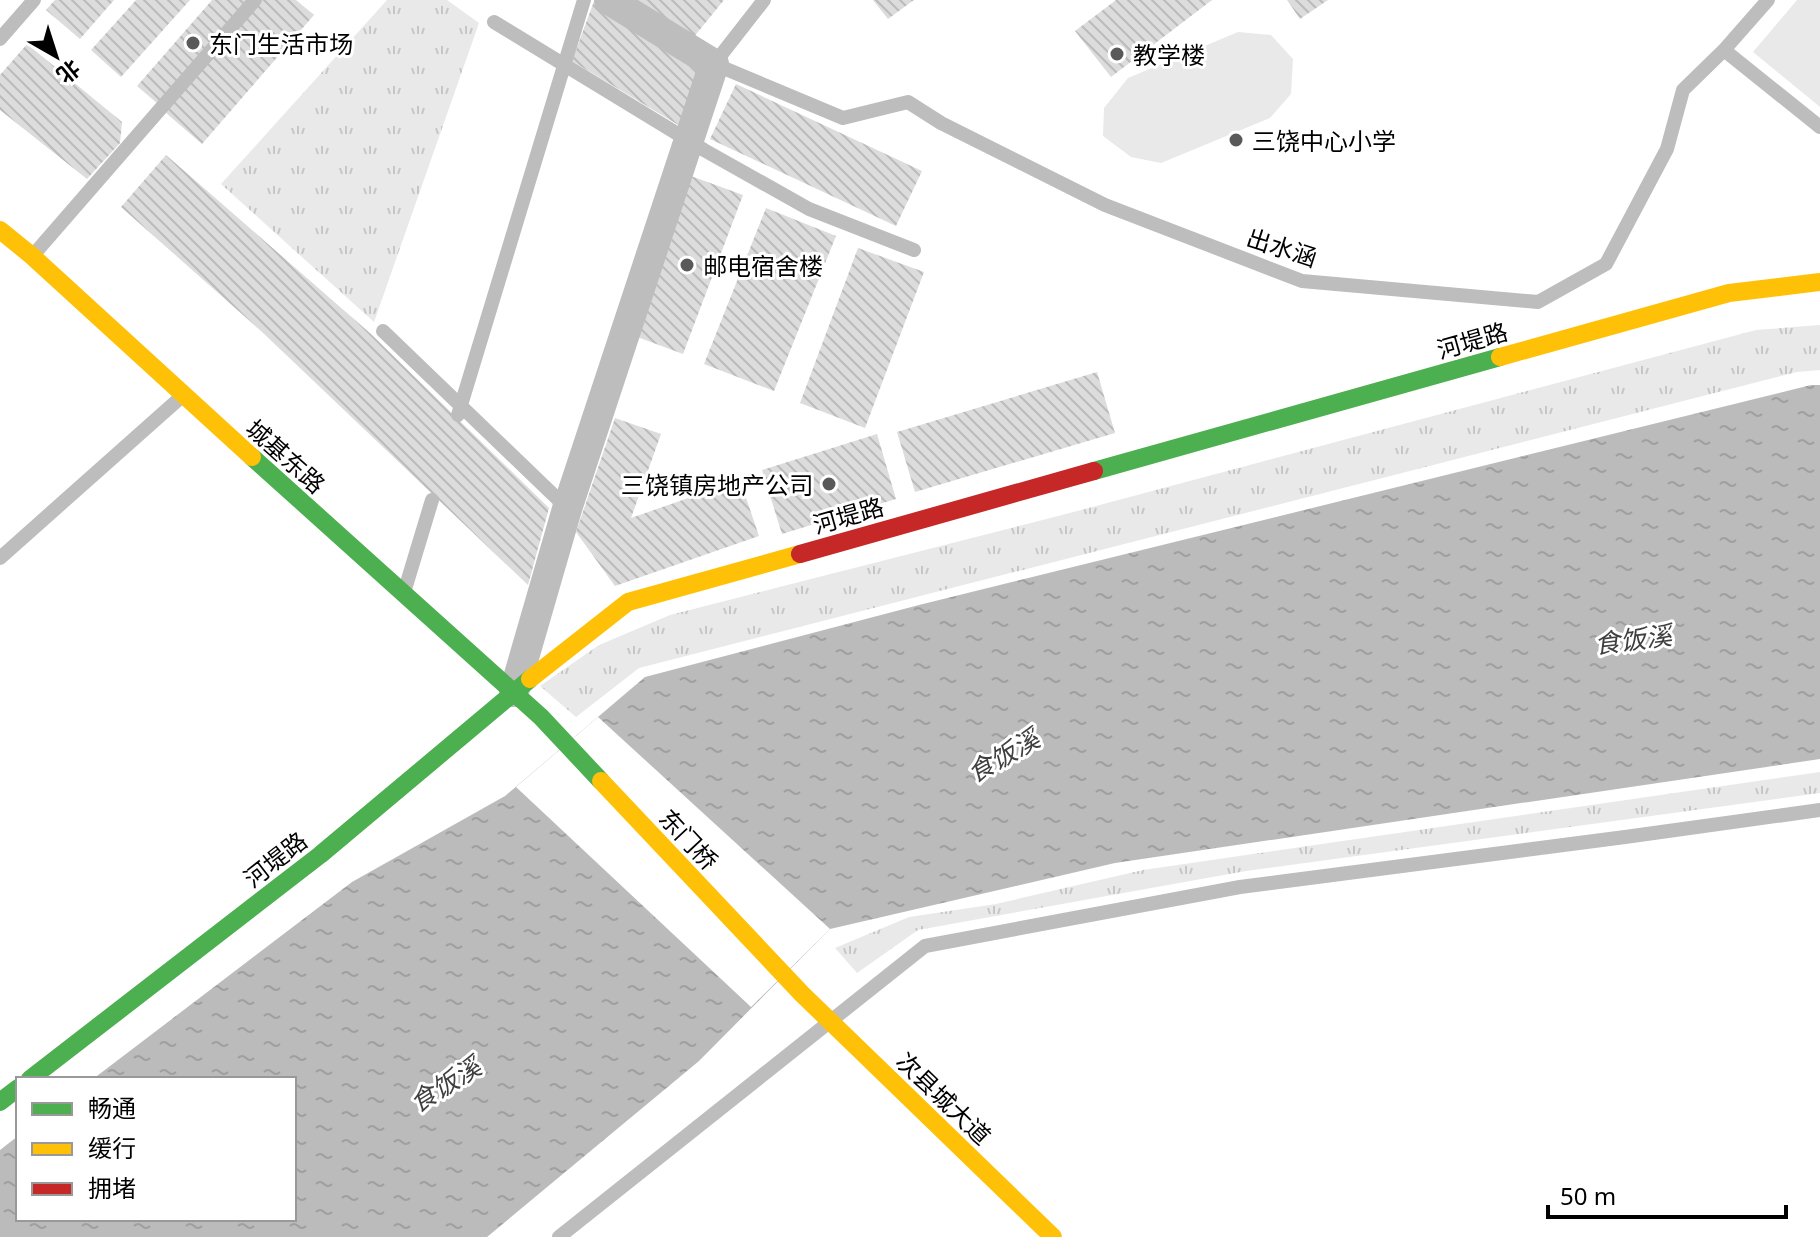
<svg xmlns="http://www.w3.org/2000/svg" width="1820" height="1237" font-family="'Noto Sans','Noto Sans SC',sans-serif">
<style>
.grass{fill:url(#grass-tufts)}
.park{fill:#e9e9e9}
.water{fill:url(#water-ripples)}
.pier{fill:#fff}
.building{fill:url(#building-back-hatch)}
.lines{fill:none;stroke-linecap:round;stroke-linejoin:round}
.lane{stroke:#bdbdbd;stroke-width:14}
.street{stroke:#bdbdbd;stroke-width:30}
.fast{stroke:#4caf50;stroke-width:18}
.slow{stroke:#ffc107;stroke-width:18}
.jam{stroke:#c62828;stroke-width:18}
.poi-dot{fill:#595959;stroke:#fff;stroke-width:3}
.labels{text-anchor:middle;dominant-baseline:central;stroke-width:6;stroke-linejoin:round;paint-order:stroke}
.poi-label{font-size:24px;fill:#000;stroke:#fff;text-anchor:start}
.street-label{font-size:24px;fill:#000;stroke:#fff}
.water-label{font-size:26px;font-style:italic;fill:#3f3f3f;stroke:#fff}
</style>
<defs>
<pattern id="grass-tufts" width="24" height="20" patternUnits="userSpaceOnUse" patternTransform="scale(2)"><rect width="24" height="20" fill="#e9e9e9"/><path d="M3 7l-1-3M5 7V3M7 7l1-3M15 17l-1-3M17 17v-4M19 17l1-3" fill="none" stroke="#c6c6c6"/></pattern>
<pattern id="water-ripples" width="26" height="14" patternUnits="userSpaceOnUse" patternTransform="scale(2)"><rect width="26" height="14" fill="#bbb"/><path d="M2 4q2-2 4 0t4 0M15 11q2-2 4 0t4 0" fill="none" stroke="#9f9f9f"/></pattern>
<pattern id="building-back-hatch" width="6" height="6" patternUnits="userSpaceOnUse" patternTransform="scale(2)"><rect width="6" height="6" fill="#dcdcdc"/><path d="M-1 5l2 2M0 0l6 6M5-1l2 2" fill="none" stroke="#bbb"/></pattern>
</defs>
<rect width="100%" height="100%" fill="#fff"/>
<path class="grass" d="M387 0H447L479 23 374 322 221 184Z
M1820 325V370L1797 372 639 668 576 717 540 686 599 645 670 615 1066 514 1756 330Z
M1820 772V793L1246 871 918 930 857 973 835 948 909 917 996 904 1143 870Z"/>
<path class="park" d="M1797 0H1820V107L1753 52Z
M1238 32 1271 35 1293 59 1291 94 1270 118 1161 163 1131 157 1103 136 1104 108 1128 78Z"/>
<path class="water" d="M1811 385H1820V759L1115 863 830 929 699 1061 487 1237H0V1150L18 1136V1219H294V1079H93L352 882 505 796 645 677 919 605Z"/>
<path class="pier" d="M598 717 830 929 751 1007 516 787Z"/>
<path class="building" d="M55 0H114L80 39 46 10Z
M136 0H190L121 77 91 50Z
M212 0H248L158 104 137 86Z
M262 0H296L314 15 202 144 165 112Z
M634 0H724L693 38Z
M873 0H914L888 19Z
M1116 0H1212L1111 77 1075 31Z
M1287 0H1328L1300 19Z
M594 1 700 68 680 126 572 61Z
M27 44 122 122 120 143 87 179 0 110V75Z
M736 84 922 171 896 226 710 139Z
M166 155 371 334 549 508 528 585 261 331 121 207Z
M691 176 743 195 683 354 632 335Z
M766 208 836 236 774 391 704 364Z
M858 248 924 272 865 428 800 403Z
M1097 372 1115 433 915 492 897 432Z
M615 418 661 434 631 518 740 480 759 536 615 586 576 532Z
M877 434 896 499 782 534 762 470Z"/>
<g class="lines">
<path class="lane" d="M764 0 714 64 843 118 908 102 941 123 1105 205 1302 281 1538 302 1606 264 1667 149 1683 90 1724 50 1768 0
M494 22 704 150 809 209 914 250
M0 39 34 0
M1724 50 1820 127
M35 253 255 0
M383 331 567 508
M458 415 584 0
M0 558 180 398
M406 586 432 500
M559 1237 925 946 1240 887 1625 837 1820 810"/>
<path class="street" d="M514 692 567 509 714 64 609 0"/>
<path class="fast" d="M252 457 541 717 601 781
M1094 471 1500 357
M30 1079 320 855 530 679
M0 1102 18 1088"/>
<path class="slow" d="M0 230 32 256 252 457
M1500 357 1729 293 1820 282
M530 679 628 602 800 554
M601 781 802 994 1053 1237"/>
<path class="jam" d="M800 554 1094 471"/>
</g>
<g class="poi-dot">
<circle cx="193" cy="43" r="8"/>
<circle cx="1117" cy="54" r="8"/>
<circle cx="1236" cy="140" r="8"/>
<circle cx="687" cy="265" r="8"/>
<circle cx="829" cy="484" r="8"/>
</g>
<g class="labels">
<g class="poi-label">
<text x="209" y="43">东门生活市场</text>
<text x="1133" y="54">教学楼</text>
<text x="1252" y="140">三饶中心小学</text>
<text x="703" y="265">邮电宿舍楼</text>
<text x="813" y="484" text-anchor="end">三饶镇房地产公司</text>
</g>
<g class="street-label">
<text transform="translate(1282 247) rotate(18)">出水涵</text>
<text transform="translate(1472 340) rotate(-16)">河堤路</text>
<text transform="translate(286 456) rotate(42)">城基东路</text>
<text transform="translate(848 515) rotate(-16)">河堤路</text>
<text transform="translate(689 839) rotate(47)">东门桥</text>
<text transform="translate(275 859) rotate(-38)">河堤路</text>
<text transform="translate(944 1098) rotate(44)">次县城大道</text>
</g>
<g class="water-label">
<text transform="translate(1633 639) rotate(-7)">食饭溪</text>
<text transform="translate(1003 755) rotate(-30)">食饭溪</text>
<text transform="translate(445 1084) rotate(-32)">食饭溪</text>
</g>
</g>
<rect x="16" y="1077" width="280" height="144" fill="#ffffff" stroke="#999999" stroke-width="2"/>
<rect x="32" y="1103" width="40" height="12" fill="#4caf50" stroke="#999999" stroke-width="2"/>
<text x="88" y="1117" font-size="24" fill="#000000">畅通</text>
<rect x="32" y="1143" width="40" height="12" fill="#ffc107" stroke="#999999" stroke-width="2"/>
<text x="88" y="1157" font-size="24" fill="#000000">缓行</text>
<rect x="32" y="1183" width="40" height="12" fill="#c62828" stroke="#999999" stroke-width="2"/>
<text x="88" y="1197" font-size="24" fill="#000000">拥堵</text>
<g transform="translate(56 56) rotate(141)" stroke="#ffffff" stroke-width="6" paint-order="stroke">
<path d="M0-6L14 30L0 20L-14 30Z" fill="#000000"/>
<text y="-12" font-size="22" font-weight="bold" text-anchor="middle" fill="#000000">北</text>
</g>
<path d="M1548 1205v12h238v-12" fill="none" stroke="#000000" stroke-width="4"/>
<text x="1560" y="1205" font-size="24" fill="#000000" stroke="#ffffff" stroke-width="6" paint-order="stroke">50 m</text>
</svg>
